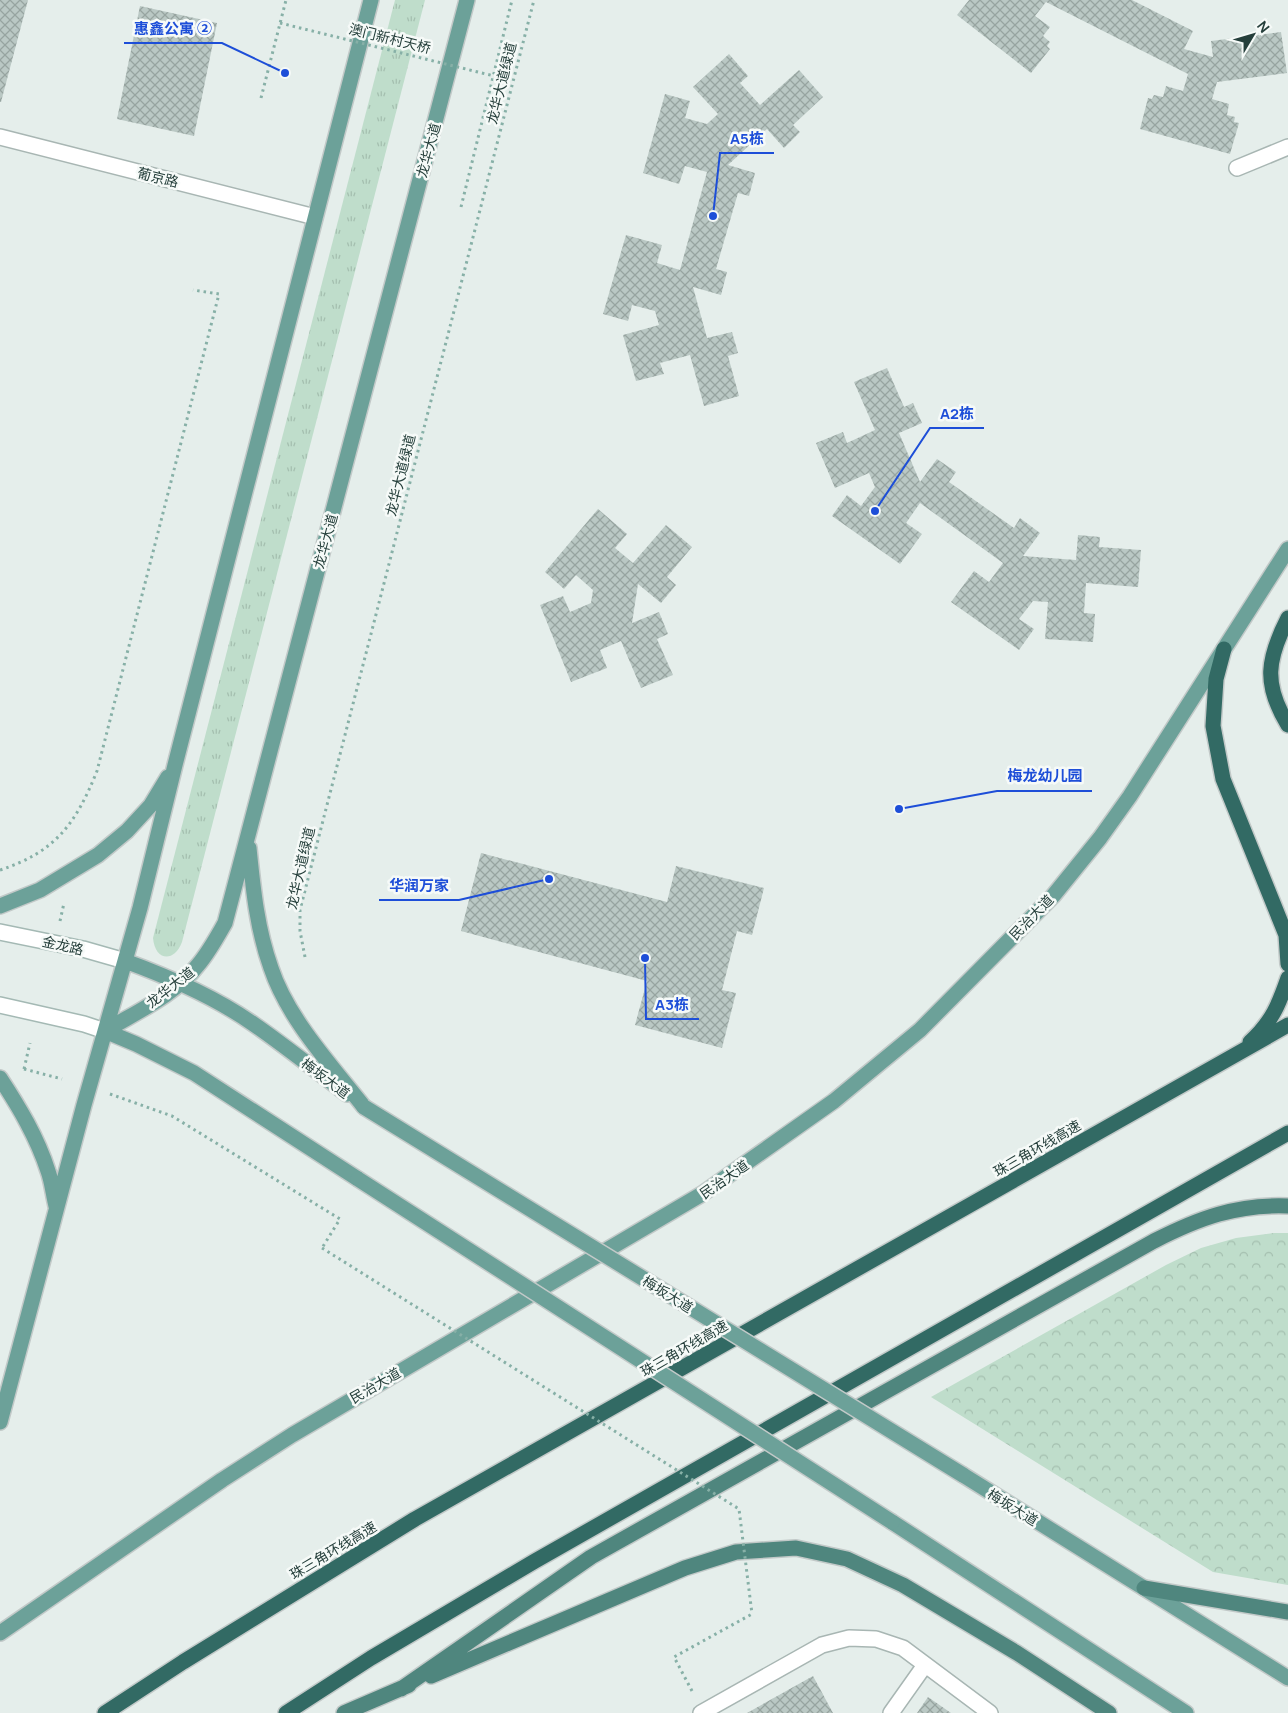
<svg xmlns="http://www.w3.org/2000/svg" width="1288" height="1713" font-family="Manrope,'Noto Sans SC',sans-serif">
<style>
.grass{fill:url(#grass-tufts)}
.forest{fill:url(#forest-crowns)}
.building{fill:url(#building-cross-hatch)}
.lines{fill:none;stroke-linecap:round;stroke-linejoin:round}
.service-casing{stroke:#a8b6b3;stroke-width:18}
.minor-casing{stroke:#a8b6b3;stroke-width:18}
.secondary-casing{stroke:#a4b9b4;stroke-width:18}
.primary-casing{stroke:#c2c9c8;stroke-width:18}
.trunk-casing{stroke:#c2c9c8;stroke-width:18}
.motorway-casing{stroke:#c2c9c8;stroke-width:18}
.path{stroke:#87b0a7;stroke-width:3;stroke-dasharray:2.5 4;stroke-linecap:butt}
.service{stroke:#fff;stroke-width:15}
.minor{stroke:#fff;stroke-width:15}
.secondary{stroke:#fff;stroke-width:15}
.primary{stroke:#6ca199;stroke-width:15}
.trunk{stroke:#4f867e;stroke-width:15}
.motorway{stroke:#326a64;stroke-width:15}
.primary-bridge-casing{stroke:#c2c9c8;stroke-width:18;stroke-linecap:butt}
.path-bridge{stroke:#87b0a7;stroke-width:3;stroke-dasharray:2.5 4;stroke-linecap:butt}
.primary-bridge{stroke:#6ca199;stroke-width:15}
.labels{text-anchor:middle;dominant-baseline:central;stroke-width:5;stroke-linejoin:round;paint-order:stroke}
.street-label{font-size:14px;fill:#253f3b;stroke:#f6faf8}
.leader{fill:none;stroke:#1d4ed8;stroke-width:2}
.callout-dot{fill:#1d4ed8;stroke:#f6faf8;stroke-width:2}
.callout-label{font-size:15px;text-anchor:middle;font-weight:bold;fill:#1d4ed8;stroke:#f6faf8;stroke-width:5;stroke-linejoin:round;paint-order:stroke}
</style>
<defs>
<pattern id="grass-tufts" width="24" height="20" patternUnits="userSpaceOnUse" patternTransform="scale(1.25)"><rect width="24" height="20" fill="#bfddcb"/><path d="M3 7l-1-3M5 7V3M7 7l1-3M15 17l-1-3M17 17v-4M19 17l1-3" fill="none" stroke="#a4bfaf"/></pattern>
<pattern id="forest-crowns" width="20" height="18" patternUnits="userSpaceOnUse" patternTransform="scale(1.25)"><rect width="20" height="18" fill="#bfddcb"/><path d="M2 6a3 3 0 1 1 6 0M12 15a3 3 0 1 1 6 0" fill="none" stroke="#a4bfaf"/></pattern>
<pattern id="building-cross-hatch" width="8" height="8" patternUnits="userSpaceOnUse" patternTransform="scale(1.25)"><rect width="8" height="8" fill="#bac8c4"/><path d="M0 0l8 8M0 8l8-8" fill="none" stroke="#97a4a0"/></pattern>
</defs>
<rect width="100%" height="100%" fill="#e5eeeb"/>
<path class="grass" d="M395 0H425L182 942C174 963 155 961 153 938Z"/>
<path class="forest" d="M1273 1233H1288V1585L1213 1572 931 1397 1166 1265 1201 1248 1236 1238Z"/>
<path class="building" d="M0 0H28L1 102H0Z
M969 0H1132L1193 31 1184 49 1213 57 1211 41 1281 32 1287 73 1217 82 1212 99 1229 104 1227 115 1235 117 1234 122 1239 123 1230 154 1140 129 1148 98 1152 99 1154 95 1163 97 1166 86 1183 91 1188 74 1046 2 1035 16 1050 27 1043 36 1050 42 1047 46 1050 49 1031 73 957 15Z
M140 6 217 23 194 136 117 119Z
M729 54 748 76 740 83 760 105 799 70 823 97 793 125 800 132 784 148 767 129 728 165 755 173 749 196 738 193 716 269 727 272 721 295 693 287 707 338 732 332 738 353 728 356 739 396 704 406 690 355 660 363 664 374 636 381 623 335 659 325 655 311 632 305 628 321 603 314 626 235 662 245 657 263 680 270 707 172 685 166 679 184 643 173 665 94 690 101 685 118 707 124 718 114 693 87Z
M887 368 904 407 913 403 922 423 899 433 920 482 937 459 956 472 949 482 1014 528 1020 518 1040 533 1023 556 1076 560 1078 535 1100 537 1099 547 1141 550 1138 587 1086 583 1084 613 1095 614 1093 642 1045 639 1048 602 1033 601 1019 619 1034 629 1019 650 951 602 974 571 989 582 1003 563 920 503 906 523 922 534 900 564 832 516 847 495 861 506 875 487 869 473 835 488 816 443 843 432 847 443 875 430 854 382Z
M598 509 627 534 615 548 633 563 666 525 692 547 667 577 676 585 661 603 638 584 632 623 659 612 668 634 657 639 673 675 641 688 621 641 600 650 607 668 571 682 540 605 563 596 570 612 591 603 593 590 576 575 564 589 545 572Z
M481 853 667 902 676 866 764 888 752 935 737 931 722 990 736 993 722 1048 635 1025 647 981 461 931Z
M813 1676 833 1713H747Z
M928 1697 951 1713H917Z"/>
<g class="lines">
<g class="service-casing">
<path id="service" d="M891 1713 925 1665"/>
</g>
<g class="minor-casing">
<path id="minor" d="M0 137 315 217
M1237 168 1288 147
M701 1713 822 1645 849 1638 876 1639 903 1648 990 1713"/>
</g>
<g class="secondary-casing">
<path id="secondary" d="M0 932 83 949 125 961
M0 1005 84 1024 105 1031"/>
</g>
<g class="primary-casing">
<path id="primary" d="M249 848C253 888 257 929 271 968 288 1019 331 1065 364 1107
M0 906 40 890 98 855 127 831 151 805 168 777
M125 961C169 977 213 996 252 1023 284 1045 315 1070 347 1094
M105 1031C136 1012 175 995 198 965 209 952 217 937 225 923L467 0
M105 1031 136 1044 194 1073 358 1179
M0 1078C19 1107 37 1137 48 1171 52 1182 53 1194 56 1206
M0 1422 84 1105 140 908 175 765 371 0
M963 1475 1288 1678
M892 1522 1186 1713
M0 1633 222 1480 292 1435 702 1194 834 1101 920 1030 1053 896 1100 838 1130 796 1288 549"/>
</g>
<g class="trunk-casing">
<path id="trunk" d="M1144 1588 1288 1612
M431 1676 685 1568 736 1552 796 1548 847 1559 903 1585 1017 1653 1109 1713
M401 1689 591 1557 1154 1241C1199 1218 1237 1204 1288 1206
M344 1713 409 1685"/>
</g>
<g class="motorway-casing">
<path id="motorway" d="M1288 618C1267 659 1263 684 1288 725
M1224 649 1216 679 1213 726 1223 779 1286 935 1288 964
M1250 1042C1272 1022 1279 1004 1288 978
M105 1713 183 1662 415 1519 1288 1025
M286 1713 371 1658 535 1561 1288 1133"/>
</g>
<path class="path" d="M261 98 286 0
M461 207 512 0
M0 870C56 852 76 823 97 771L219 294 193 290
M60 921 64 903
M305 957 300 931V910L534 0
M24 1069 62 1079
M24 1069 30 1043
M110 1094 172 1116 340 1219 322 1248
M692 1691 674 1657 752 1614"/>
<use href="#service" class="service"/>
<use href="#minor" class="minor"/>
<use href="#secondary" class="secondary"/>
<use href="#primary" class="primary"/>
<use href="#trunk" class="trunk"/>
<use href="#motorway" class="motorway"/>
<g class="primary-bridge-casing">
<path id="primary-bridge" d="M364 1107 963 1475
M358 1179 892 1522"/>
</g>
<path class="path-bridge" d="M280 23 494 76
M322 1248 739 1509 752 1614"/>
<use href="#primary-bridge" class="primary-bridge"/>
</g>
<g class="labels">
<g class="street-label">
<text transform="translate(390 38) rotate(14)">澳门新村天桥</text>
<text transform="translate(501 83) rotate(-76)">龙华大道绿道</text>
<text transform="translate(428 150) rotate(-75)">龙华大道</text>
<text transform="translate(158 177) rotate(14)">葡京路</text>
<text transform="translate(400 475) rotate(-76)">龙华大道绿道</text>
<text transform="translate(325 541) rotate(-75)">龙华大道</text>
<text transform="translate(300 868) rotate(-77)">龙华大道绿道</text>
<text transform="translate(1031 917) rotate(-46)">民治大道</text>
<text transform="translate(63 945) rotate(13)">金龙路</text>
<text transform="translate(170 987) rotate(-38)">龙华大道</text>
<text transform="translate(326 1078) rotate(37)">梅坂大道</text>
<text transform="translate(1037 1148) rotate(-30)">珠三角环线高速</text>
<text transform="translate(724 1179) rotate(-35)">民治大道</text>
<text transform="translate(668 1294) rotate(32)">梅坂大道</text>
<text transform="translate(684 1348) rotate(-30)">珠三角环线高速</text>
<text transform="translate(375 1385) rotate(-30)">民治大道</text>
<text transform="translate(1013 1507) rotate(32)">梅坂大道</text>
<text transform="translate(333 1550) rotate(-31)">珠三角环线高速</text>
</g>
</g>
<path class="leader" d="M285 73L222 43H124M713 216L720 153H774M875 511L930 428H984M899 809L997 791H1092M549 879L459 900H379M645 958L646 1019H699"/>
<g class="callout-dot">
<circle cx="285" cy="73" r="5"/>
<circle cx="713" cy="216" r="5"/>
<circle cx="875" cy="511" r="5"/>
<circle cx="899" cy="809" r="5"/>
<circle cx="549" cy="879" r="5"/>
<circle cx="645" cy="958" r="5"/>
</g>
<g class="callout-label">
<text x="173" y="34">惠鑫公寓 ②</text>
<text x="747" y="144">A5栋</text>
<text x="957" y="419">A2栋</text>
<text x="1045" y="781">梅龙幼儿园</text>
<text x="419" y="891">华润万家</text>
<text x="672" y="1010">A3栋</text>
</g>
<g transform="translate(1253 35) rotate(52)" stroke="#f6faf8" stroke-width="4" paint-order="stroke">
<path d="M0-4L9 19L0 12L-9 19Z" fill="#253f3b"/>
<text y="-8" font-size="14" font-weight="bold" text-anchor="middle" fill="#253f3b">N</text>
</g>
</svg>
